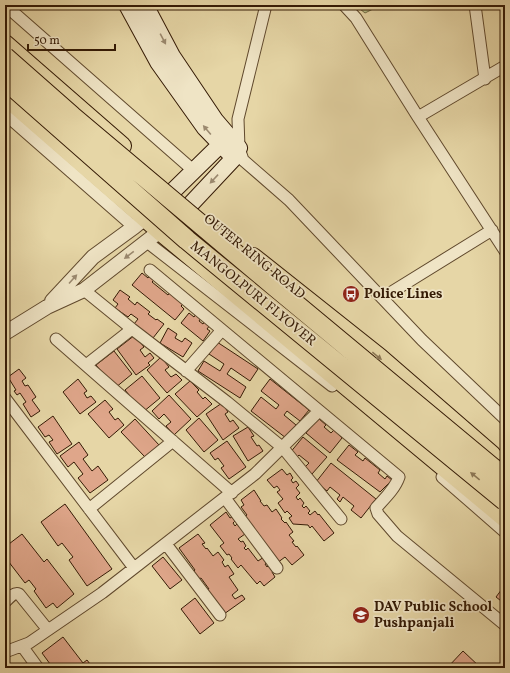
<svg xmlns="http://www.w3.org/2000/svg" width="510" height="673" font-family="Vollkorn,serif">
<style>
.green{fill:#b4be87;stroke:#746c46}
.building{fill:#dfa68a;stroke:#341a05}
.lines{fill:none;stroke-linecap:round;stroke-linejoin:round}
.minor-casing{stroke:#60492d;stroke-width:13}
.tertiary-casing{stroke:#60492d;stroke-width:16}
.secondary-casing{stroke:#341a05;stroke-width:18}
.primary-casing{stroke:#341a05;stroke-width:20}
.minor{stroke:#efe4c5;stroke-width:11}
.tertiary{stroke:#efe4c5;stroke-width:14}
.secondary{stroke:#efe4c5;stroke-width:16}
.primary{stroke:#e6d6a6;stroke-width:18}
.trunk-bridge-casing{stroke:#341a05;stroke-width:21;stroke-linecap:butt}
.trunk-bridge{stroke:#e6d6a6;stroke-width:19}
.oneway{fill:#9b896f}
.oneway2{fill:#8d7856}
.labels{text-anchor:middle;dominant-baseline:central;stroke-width:3.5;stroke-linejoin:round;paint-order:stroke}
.street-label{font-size:14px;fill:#341a05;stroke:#efe4c5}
.poi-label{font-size:14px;font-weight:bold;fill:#341a05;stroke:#efe4c5;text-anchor:start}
</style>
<rect width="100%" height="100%" fill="#e6d6a6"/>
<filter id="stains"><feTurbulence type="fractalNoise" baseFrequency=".005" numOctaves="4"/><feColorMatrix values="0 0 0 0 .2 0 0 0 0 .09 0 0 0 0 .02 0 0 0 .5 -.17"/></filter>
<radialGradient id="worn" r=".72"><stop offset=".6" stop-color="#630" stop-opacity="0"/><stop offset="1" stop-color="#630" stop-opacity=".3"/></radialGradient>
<path class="green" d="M355 5H381L365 13Z"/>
<path class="building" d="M142 273 148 278 150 275 155 279 152 282 168 295 171 291 177 295 175 298 183 304 181 306 184 309 175 320 132 285Z
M120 290 130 297 128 299 135 305 137 302 150 312 148 314 156 320 157 319 164 324 153 338 134 324 138 319 131 314 128 317 115 308 118 304 113 300Z
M189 313 194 317 196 314 201 318 199 321 203 324 205 321 210 325 207 329 210 331 203 341 181 323Z
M168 328 177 334 175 338 182 342 185 338 192 343 183 357 160 343Z
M135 335 144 347 140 350 145 357 150 353 154 358 148 363 150 365 136 375 117 349Z
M217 342 258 369 250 381 231 368 227 374 246 387 240 398 198 371 204 361 220 371 224 364 209 354Z
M114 351 132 374 115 388 96 365Z
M161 357 169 367 165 370 171 377 176 374 182 380 167 393 147 370Z
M19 369 26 378 22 381 25 386 28 385 36 397 32 400 40 411 31 417 23 404 26 402 20 393 17 395 14 391 16 390 8 377Z
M142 376 160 398 143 412 125 390Z
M78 379 87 391 84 393 87 398 91 396 96 402 80 414 63 392Z
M270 379 309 410 300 421 287 411 284 415 296 425 286 438 251 411 261 397 276 409 279 405 261 391Z
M190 381 199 390 197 392 203 399 205 397 212 404 197 417 175 394Z
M169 395 191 419 174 435 166 426 171 422 164 414 159 419 152 411Z
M105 400 113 409 109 412 115 420 118 418 124 425 109 438 88 414Z
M222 403 228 412 225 414 230 422 233 420 239 428 223 440 206 414Z
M53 416 72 444 57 454 49 442 53 440 49 435 45 437 38 427Z
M199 418 218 440 204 452 186 430Z
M318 418 326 425 324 427 331 433 334 430 342 438 330 453 306 433Z
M135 419 159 445 145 457 121 432Z
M248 427 254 436 251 437 257 446 259 445 263 451 248 461 233 436Z
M303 437 327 457 312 474 305 467 309 463 299 455 295 459 289 454Z
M227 441 246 467 229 479 221 468 224 466 218 458 215 460 210 453Z
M79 442 88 455 83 459 92 471 98 466 108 480 90 493 78 478 83 474 74 462 68 467 60 456Z
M349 445 358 452 355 455 363 461 365 458 380 470 378 473 385 479 387 476 392 480 380 492 337 460Z
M331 463 376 499 361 518 351 510 354 506 343 497 340 502 337 499 340 495 330 487 327 491 316 482Z
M282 469 287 475 290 473 293 478 291 480 293 483 296 481 299 485 296 488 300 493 296 497 298 500 300 498 304 503 302 506 304 508 306 506 310 511 308 513 310 515 315 511 318 515 319 514 334 533 324 541 312 526 310 528 308 525 293 524 289 518 292 516 287 511 285 513 278 503 283 499 277 492 280 490 277 486 274 488 267 480Z
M254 490 261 501H260L264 506 267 505 272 512 276 509 282 518 281 519 285 523 286 522 293 532 289 535 294 541 292 542 296 547 297 546 304 555 292 565 285 557 277 563 243 518 247 515 241 507 244 505 241 500Z
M65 504 112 569 87 586 69 560 73 557 62 543 58 546 41 522Z
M226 512 230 518 232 517 235 521 233 523 235 526 237 524 245 534 238 539 241 542 243 541 246 546 244 548 246 550 248 548 258 561 264 557 268 562 265 564 267 567 270 564 274 570 272 572 275 577 264 586 260 581 257 584 241 565 238 568 231 559 232 558 229 554 227 555 220 546 224 543 210 525Z
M22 534 44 562 47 559 74 594 57 608 53 603 46 608 34 591 36 589 29 580 25 583 5 557V547Z
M198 534 205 543 202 544 206 549 207 548 213 556 218 552 224 560 222 562 225 567 228 565 234 574 229 577 238 590 232 595 235 599 242 595 245 599 224 614 207 590 209 589 201 578 197 580 192 573 195 570 179 548Z
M163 557 182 580 170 589 152 566Z
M505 585V604L496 597Z
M195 598 214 623 200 634 181 609Z
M63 637 83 663 87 660 93 668H53L42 653Z
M463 651 481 668H447Z"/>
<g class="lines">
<g class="minor-casing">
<path id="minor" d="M5 5 194 171
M266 5 238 119 239 148 243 160 289 200 422 340 505 419
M344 5 356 18 418 117 505 66
M475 5 485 79
M5 114 134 227
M418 117 505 251
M147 242 332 386
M150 270 399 477C395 489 384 499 376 508L378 514 397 536 505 625
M84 290 132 329 227 402 283 448 341 519
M382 298 492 230
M56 339 232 493
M86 365 132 329
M186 371 222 330
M5 398 134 568
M442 477 505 532
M225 498 277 568
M89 509 173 441
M166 544 220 615
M5 602C9 598 14 592 19 594L48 630
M22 646 38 668
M5 652 29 643 102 593 255 474 319 411"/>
</g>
<g class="tertiary-casing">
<path id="tertiary" d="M52 301 93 257 134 227 145 218
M5 333 47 307 84 290 160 231"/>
</g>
<g class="secondary-casing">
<path id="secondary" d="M127 5 158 62 205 128 234 158
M145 5 172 56 215 120 239 148 234 158 189 206
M173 191 220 145 226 136"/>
</g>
<g class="primary-casing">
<path id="primary" d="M5 44 122 146
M5 96 160 231 505 518
M253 257 379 357 492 455"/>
</g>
<use href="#minor" class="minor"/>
<use href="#tertiary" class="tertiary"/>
<use href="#secondary" class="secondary"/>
<use href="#primary" class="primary"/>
<g class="trunk-bridge-casing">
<path id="trunk-bridge" d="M5 57 72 116 274 286 505 478
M5 80 187 240 505 501"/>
</g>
<use href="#trunk-bridge" class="trunk-bridge"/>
</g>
<defs><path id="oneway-solid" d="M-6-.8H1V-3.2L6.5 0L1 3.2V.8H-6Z"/></defs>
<g class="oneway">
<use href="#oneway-solid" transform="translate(163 39) rotate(62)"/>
<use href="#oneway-solid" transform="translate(207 130) rotate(-130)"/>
<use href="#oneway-solid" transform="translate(214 179) rotate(133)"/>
<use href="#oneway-solid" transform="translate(129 255) rotate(143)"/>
<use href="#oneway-solid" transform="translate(73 279) rotate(-48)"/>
</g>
<g class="oneway2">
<use href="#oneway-solid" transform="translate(377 356) rotate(39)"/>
<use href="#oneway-solid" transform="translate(475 476) rotate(-141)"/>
</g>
<defs>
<g id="bus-disc" transform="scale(0.9)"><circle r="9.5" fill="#8f2418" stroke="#efe4c5"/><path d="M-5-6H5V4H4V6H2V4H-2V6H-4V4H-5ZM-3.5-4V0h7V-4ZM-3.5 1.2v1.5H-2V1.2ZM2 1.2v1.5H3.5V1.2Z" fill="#fff"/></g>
<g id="school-disc" transform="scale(0.9)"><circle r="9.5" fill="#8f2418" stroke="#efe4c5"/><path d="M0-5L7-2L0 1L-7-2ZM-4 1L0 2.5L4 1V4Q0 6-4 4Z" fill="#fff"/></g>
</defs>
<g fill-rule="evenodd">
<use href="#bus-disc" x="351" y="294"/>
<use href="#school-disc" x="361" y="615"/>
</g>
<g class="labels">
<g class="street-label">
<text transform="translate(254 257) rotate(39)">OUTER RING ROAD</text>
<text transform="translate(253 294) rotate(39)">MANGOLPURI FLYOVER</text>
</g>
<g class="poi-label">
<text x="364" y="294">Police Lines</text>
<text x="374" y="607">DAV Public School<tspan x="374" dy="16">Pushpanjali</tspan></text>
</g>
</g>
<rect width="510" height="673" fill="none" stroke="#e6d6a6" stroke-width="20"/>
<rect x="6" y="6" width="498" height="661" fill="none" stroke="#341a05" stroke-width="2"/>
<rect x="10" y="10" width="490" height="653" fill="none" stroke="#341a05"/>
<path d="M28 44v6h87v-6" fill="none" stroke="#341a05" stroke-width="2"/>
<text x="34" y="44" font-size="12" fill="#341a05" stroke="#efe4c5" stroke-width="3" paint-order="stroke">50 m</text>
<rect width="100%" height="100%" filter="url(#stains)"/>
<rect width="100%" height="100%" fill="url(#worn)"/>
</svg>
